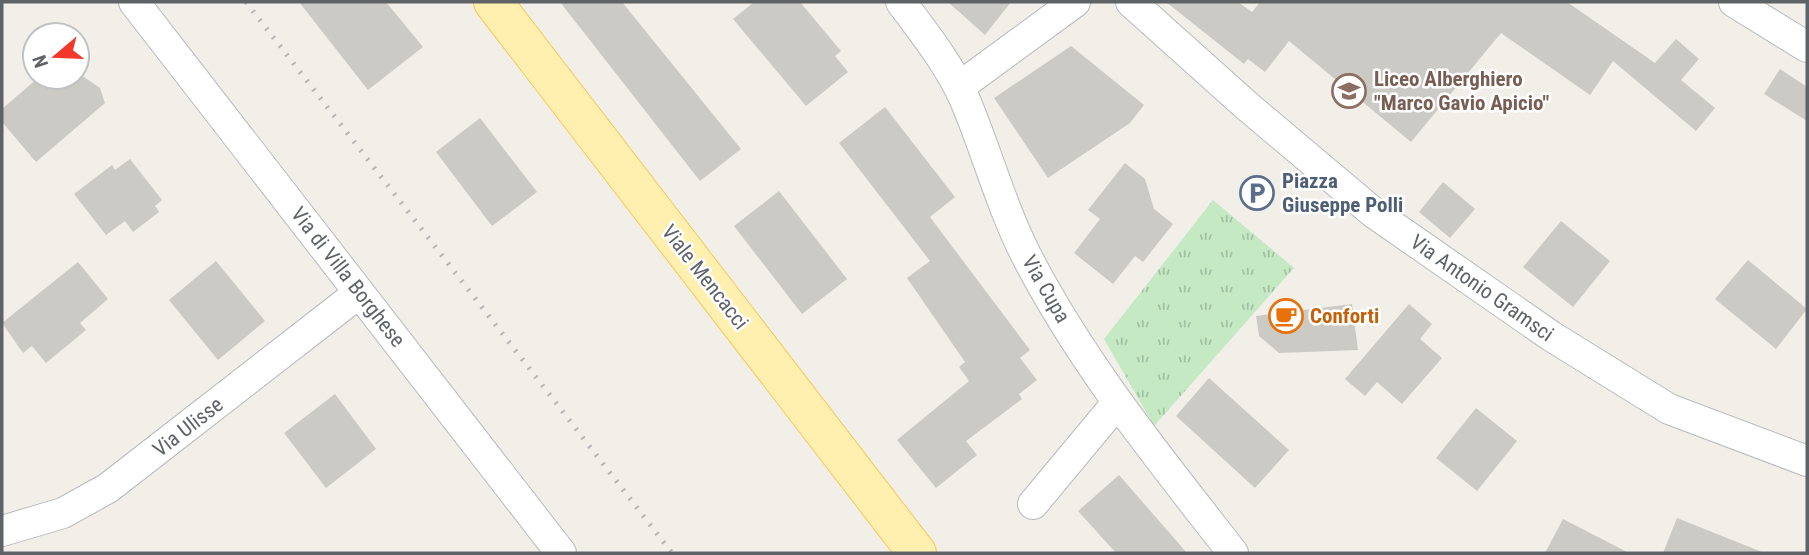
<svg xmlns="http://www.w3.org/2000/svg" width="1809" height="555" font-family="'Roboto Condensed',sans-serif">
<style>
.park{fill:url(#park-tufts)}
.building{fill:#cccac4}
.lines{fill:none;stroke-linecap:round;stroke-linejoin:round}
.minor-casing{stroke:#b7babe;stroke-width:32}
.primary-casing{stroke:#f8c85a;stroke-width:40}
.minor{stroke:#fff;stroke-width:30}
.primary{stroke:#fff0af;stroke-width:38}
.rail{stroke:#b6b7b8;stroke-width:5;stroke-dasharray:2 9;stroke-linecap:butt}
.labels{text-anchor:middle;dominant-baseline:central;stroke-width:5;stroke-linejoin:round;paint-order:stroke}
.education-label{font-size:21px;font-weight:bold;fill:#785e54;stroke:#fff;text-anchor:start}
.service-label{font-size:21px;font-weight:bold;fill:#4e5e75;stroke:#fff;text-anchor:start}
.street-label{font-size:21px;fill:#5e6368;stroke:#fff}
.food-label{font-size:21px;font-weight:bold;fill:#c56008;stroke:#fff;text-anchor:start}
</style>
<defs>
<pattern id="park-tufts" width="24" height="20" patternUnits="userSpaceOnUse" patternTransform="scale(1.75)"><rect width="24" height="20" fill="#c4e9c3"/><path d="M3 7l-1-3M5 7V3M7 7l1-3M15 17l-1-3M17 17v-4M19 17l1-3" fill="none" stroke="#a2c0a2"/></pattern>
</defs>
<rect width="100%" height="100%" fill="#f1efe7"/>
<path class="park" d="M1213 200 1294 268 1154 426 1104 339Z"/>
<path class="building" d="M299 2H386L423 47 368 90Z
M560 2H622L741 149 700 181Z
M754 2H800L841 51 835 56 848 72 806 106 733 19Z
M948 2H1011L985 35Z
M1166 2H1238L1252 12 1260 2H1567L1655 63 1676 39 1699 59 1681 80 1715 108 1696 131 1613 61 1590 95 1501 33 1411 142 1289 41 1265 72 1248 59 1244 64Z
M1071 46 1144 105 1130 123 1048 178 994 98Z
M1780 69 1807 87V121L1764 94Z
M39 77H84L100 88 105 103 36 162 2 122V109Z
M885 107 955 197 930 217 1030 350 1020 358 1037 380 1019 394 1022 399 966 441 977 455 936 488 897 440 969 381 959 367 965 362 907 278 930 261 839 143Z
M480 118 537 192 492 226 436 152Z
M130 159 162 200 155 206 159 212 133 232 125 221 106 235 74 194 112 165 115 170Z
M1125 163 1145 179 1154 209 1173 224 1143 262 1135 256 1113 284 1074 253 1100 219 1088 210Z
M1443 182 1475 209 1450 238 1419 212Z
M779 191 847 279 802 314 734 226Z
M1561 221 1610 261 1573 307 1523 267Z
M1748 260 1807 309 1776 349 1715 299Z
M216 261 265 321 218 360 169 300Z
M78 262 108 299 80 323 86 330 46 363 32 346 23 353 2 323Z
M1352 304 1358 350 1279 353 1259 336 1256 316Z
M1409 304 1432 324 1420 339 1442 358 1402 404 1377 382 1365 396 1345 379Z
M1209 378 1289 450 1255 488 1176 416Z
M335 394 376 449 326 488 284 433Z
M1476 408 1517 441 1477 491 1436 458Z
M1119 475 1187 553H1116L1078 511Z
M1677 518 1762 552 1761 553H1663Z
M1563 519 1629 553H1545Z"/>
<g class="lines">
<g class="minor-casing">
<path id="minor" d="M134 2 561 553
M901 2C924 33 949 64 965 100 987 152 1001 206 1027 257 1083 365 1159 458 1233 553
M1131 2 1247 106 1374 213 1551 336 1669 409 1807 461
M1734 2 1807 47
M959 87 1075 2
M1033 504 1117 403
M2 531 63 513 108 488 359 293"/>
</g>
<g class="primary-casing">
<path id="primary" d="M493 2 917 553"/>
</g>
<use href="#minor" class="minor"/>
<use href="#primary" class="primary"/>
<path class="rail" d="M246 2 672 553"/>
</g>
<defs>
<g id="school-ring" transform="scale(1.75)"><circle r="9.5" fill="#fff" stroke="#8d6e63" stroke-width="1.5"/><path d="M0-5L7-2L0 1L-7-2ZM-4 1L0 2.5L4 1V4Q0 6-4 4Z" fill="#8d6e63"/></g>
<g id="parking-ring" transform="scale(1.75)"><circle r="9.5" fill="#fff" stroke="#5c6f8a" stroke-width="1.5"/><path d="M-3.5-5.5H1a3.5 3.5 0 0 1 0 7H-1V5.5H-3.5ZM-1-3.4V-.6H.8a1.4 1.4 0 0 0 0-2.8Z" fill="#5c6f8a"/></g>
<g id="cafe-ring" transform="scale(1.75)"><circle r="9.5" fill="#fff" stroke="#e8710a" stroke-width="1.5"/><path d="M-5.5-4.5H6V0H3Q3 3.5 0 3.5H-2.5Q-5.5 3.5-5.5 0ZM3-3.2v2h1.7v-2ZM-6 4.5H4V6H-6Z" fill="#e8710a"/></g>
</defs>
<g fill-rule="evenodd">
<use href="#school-ring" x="1349" y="91"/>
<use href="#parking-ring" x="1257" y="193"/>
<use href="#cafe-ring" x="1286" y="316"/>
</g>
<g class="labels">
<g class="education-label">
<text x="1374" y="79">Liceo Alberghiero<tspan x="1374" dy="24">"Marco Gavio Apicio"</tspan></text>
</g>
<g class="service-label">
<text x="1282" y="181">Piazza<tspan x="1282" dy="24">Giuseppe Polli</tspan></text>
</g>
<g class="street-label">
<text transform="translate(348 277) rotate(52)">Via di Villa Borghese</text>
<text transform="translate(705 277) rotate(52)">Viale Mencacci</text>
<text transform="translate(1482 288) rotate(35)">Via Antonio Gramsci</text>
<text transform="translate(1046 289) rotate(60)">Via Cupa</text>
<text transform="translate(188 427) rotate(-38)">Via Ulisse</text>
</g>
<g class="food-label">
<text x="1310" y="316">Conforti</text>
</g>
</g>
<rect width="1809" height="555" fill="none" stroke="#5e6368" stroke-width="7"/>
<g transform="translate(56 56) rotate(251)"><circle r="33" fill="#ffffff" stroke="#bfc1c3" stroke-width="2"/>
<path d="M0-5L12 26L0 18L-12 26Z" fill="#f2382d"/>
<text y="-10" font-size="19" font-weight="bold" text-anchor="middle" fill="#5e6368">N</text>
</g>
</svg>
